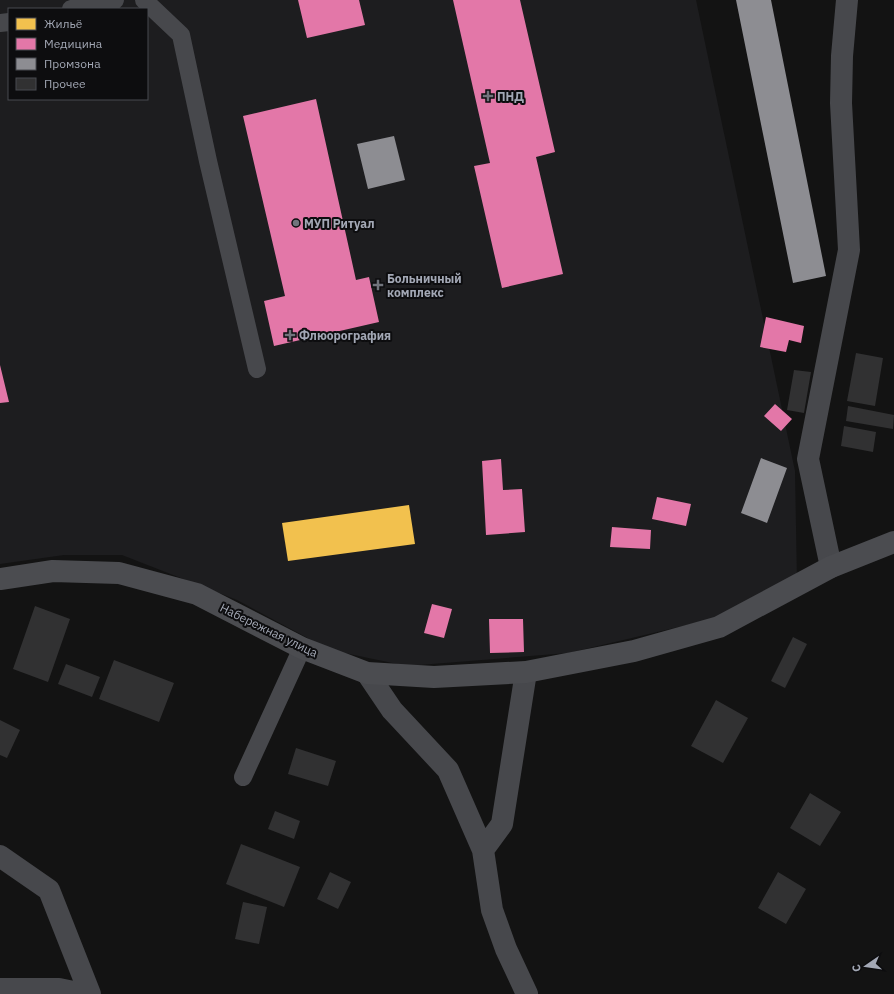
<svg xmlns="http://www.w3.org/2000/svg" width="894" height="994" font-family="'IBM Plex Sans',sans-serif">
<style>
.built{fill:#1d1d1f;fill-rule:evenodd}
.homes{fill:#f2c14e}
.health{fill:#e377a8}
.industry{fill:#8d8d92}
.building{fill:#313132}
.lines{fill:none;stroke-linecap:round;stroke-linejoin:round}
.service{stroke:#47484c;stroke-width:18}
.minor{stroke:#47484c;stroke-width:22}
.secondary{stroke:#4b4c50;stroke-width:22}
.poi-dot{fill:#71747c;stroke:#0d0d0f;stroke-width:1.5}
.labels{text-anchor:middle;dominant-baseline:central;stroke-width:4;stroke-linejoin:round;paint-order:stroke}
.poi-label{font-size:12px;font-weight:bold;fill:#a3a8b5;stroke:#0d0d0f;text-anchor:start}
.street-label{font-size:12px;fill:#a3a8b5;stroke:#0d0d0f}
</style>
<rect width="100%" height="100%" fill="#131313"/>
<path class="built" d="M0 0H696L795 471 797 582 734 614 568 653 407 666 330 650 237 600 122 555H64L0 564ZM9 9H147V99H9Z"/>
<path class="homes" d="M409 505 415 544 288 561 282 523Z"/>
<path class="health" d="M298 0H359L365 25 307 38Z
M453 0H520L555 152 536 157 563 274 502 288 474 166 490 163Z
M316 99 356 280 369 277 379 322 274 346 264 301 285 296 243 116Z
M766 317 804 326 801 343 789 340 786 352 760 347Z
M0 365 9 402 0 403Z
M775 404 792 419 781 431 764 416Z
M501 459 503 490 522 489 525 532 486 535 482 461Z
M657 497 691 504 686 526 652 519Z
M612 527 651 530 650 549 610 547Z
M432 604 452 609 444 638 424 633Z
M489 619H523L524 652 490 653Z"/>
<path class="industry" d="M736 0H771L826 276 793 283Z
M394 136 405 180 368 189 357 144Z
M761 458 787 468 767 523 741 513Z"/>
<path class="building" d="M856 353 883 358 875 406 847 401Z
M794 370 811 372 804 413 787 410Z
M848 406 894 415 893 429 846 421Z
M844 426 876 432 873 452 841 446Z
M35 606 70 619 48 682 13 669Z
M793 637 807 644 785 688 771 681Z
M114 660 174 683 159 722 99 699Z
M66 664 100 677 92 697 58 684Z
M716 700 748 718 723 763 691 746Z
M0 720 20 730 7 758 0 755Z
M296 748 336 761 328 786 288 774Z
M810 793 841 812 820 846 790 828Z
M275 811 300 821 294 839 268 829Z
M241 844 300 867 284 907 226 884Z
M330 872 351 882 338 909 317 899Z
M778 872 806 889 786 924 758 908Z
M243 902 267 907 259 944 235 939Z"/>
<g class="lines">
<path class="service" d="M144 0 181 35 208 161 257 369
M71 9 115 0
M0 23 9 22
M243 777 302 648"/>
<path class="minor" d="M831 567 808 459 849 250 841 103 842 56 847 0
M367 673 392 710 448 770 483 850 492 910 506 949 527 994
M483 850 502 824 526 672
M0 856 49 890 90 994
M0 989H59L83 994"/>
<path class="secondary" d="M0 579 53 571 119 573 197 594 302 648 367 673 434 677 526 672 634 651 719 627 831 567 894 542"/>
</g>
<g class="poi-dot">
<path d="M486 90h4v4h4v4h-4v4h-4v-4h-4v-4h4z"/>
<circle cx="296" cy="223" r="4"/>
<path d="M376 279h4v4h4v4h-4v4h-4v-4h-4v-4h4z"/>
<path d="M288 329h4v4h4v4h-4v4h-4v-4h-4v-4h4z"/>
</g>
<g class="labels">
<g class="poi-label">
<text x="497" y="96">ПНД</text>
<text x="304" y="223">МУП Ритуал</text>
<text x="387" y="278">Больничный<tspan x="387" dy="14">комплекс</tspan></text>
<text x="299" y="335">Флюорография</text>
</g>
<g class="street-label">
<text transform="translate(269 630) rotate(26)">Набережная улица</text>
</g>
</g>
<rect x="8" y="8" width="140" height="92" fill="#0d0d0f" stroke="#494b51"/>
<rect x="16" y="18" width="20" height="12" fill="#f2c14e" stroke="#494b51"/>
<text x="44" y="28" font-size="12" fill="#a3a8b5">Жильё</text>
<rect x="16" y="38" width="20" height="12" fill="#e377a8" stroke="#494b51"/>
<text x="44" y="48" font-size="12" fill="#a3a8b5">Медицина</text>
<rect x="16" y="58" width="20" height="12" fill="#8d8d92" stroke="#494b51"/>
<text x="44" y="68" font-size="12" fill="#a3a8b5">Промзона</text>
<rect x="16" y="78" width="20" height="12" fill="#313132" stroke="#494b51"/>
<text x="44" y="88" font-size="12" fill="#a3a8b5">Прочее</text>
<g transform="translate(866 966) rotate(257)" stroke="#0d0d0f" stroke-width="3" paint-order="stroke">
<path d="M0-3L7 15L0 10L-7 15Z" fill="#a3a8b5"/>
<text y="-6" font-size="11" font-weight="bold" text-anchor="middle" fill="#a3a8b5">С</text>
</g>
</svg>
